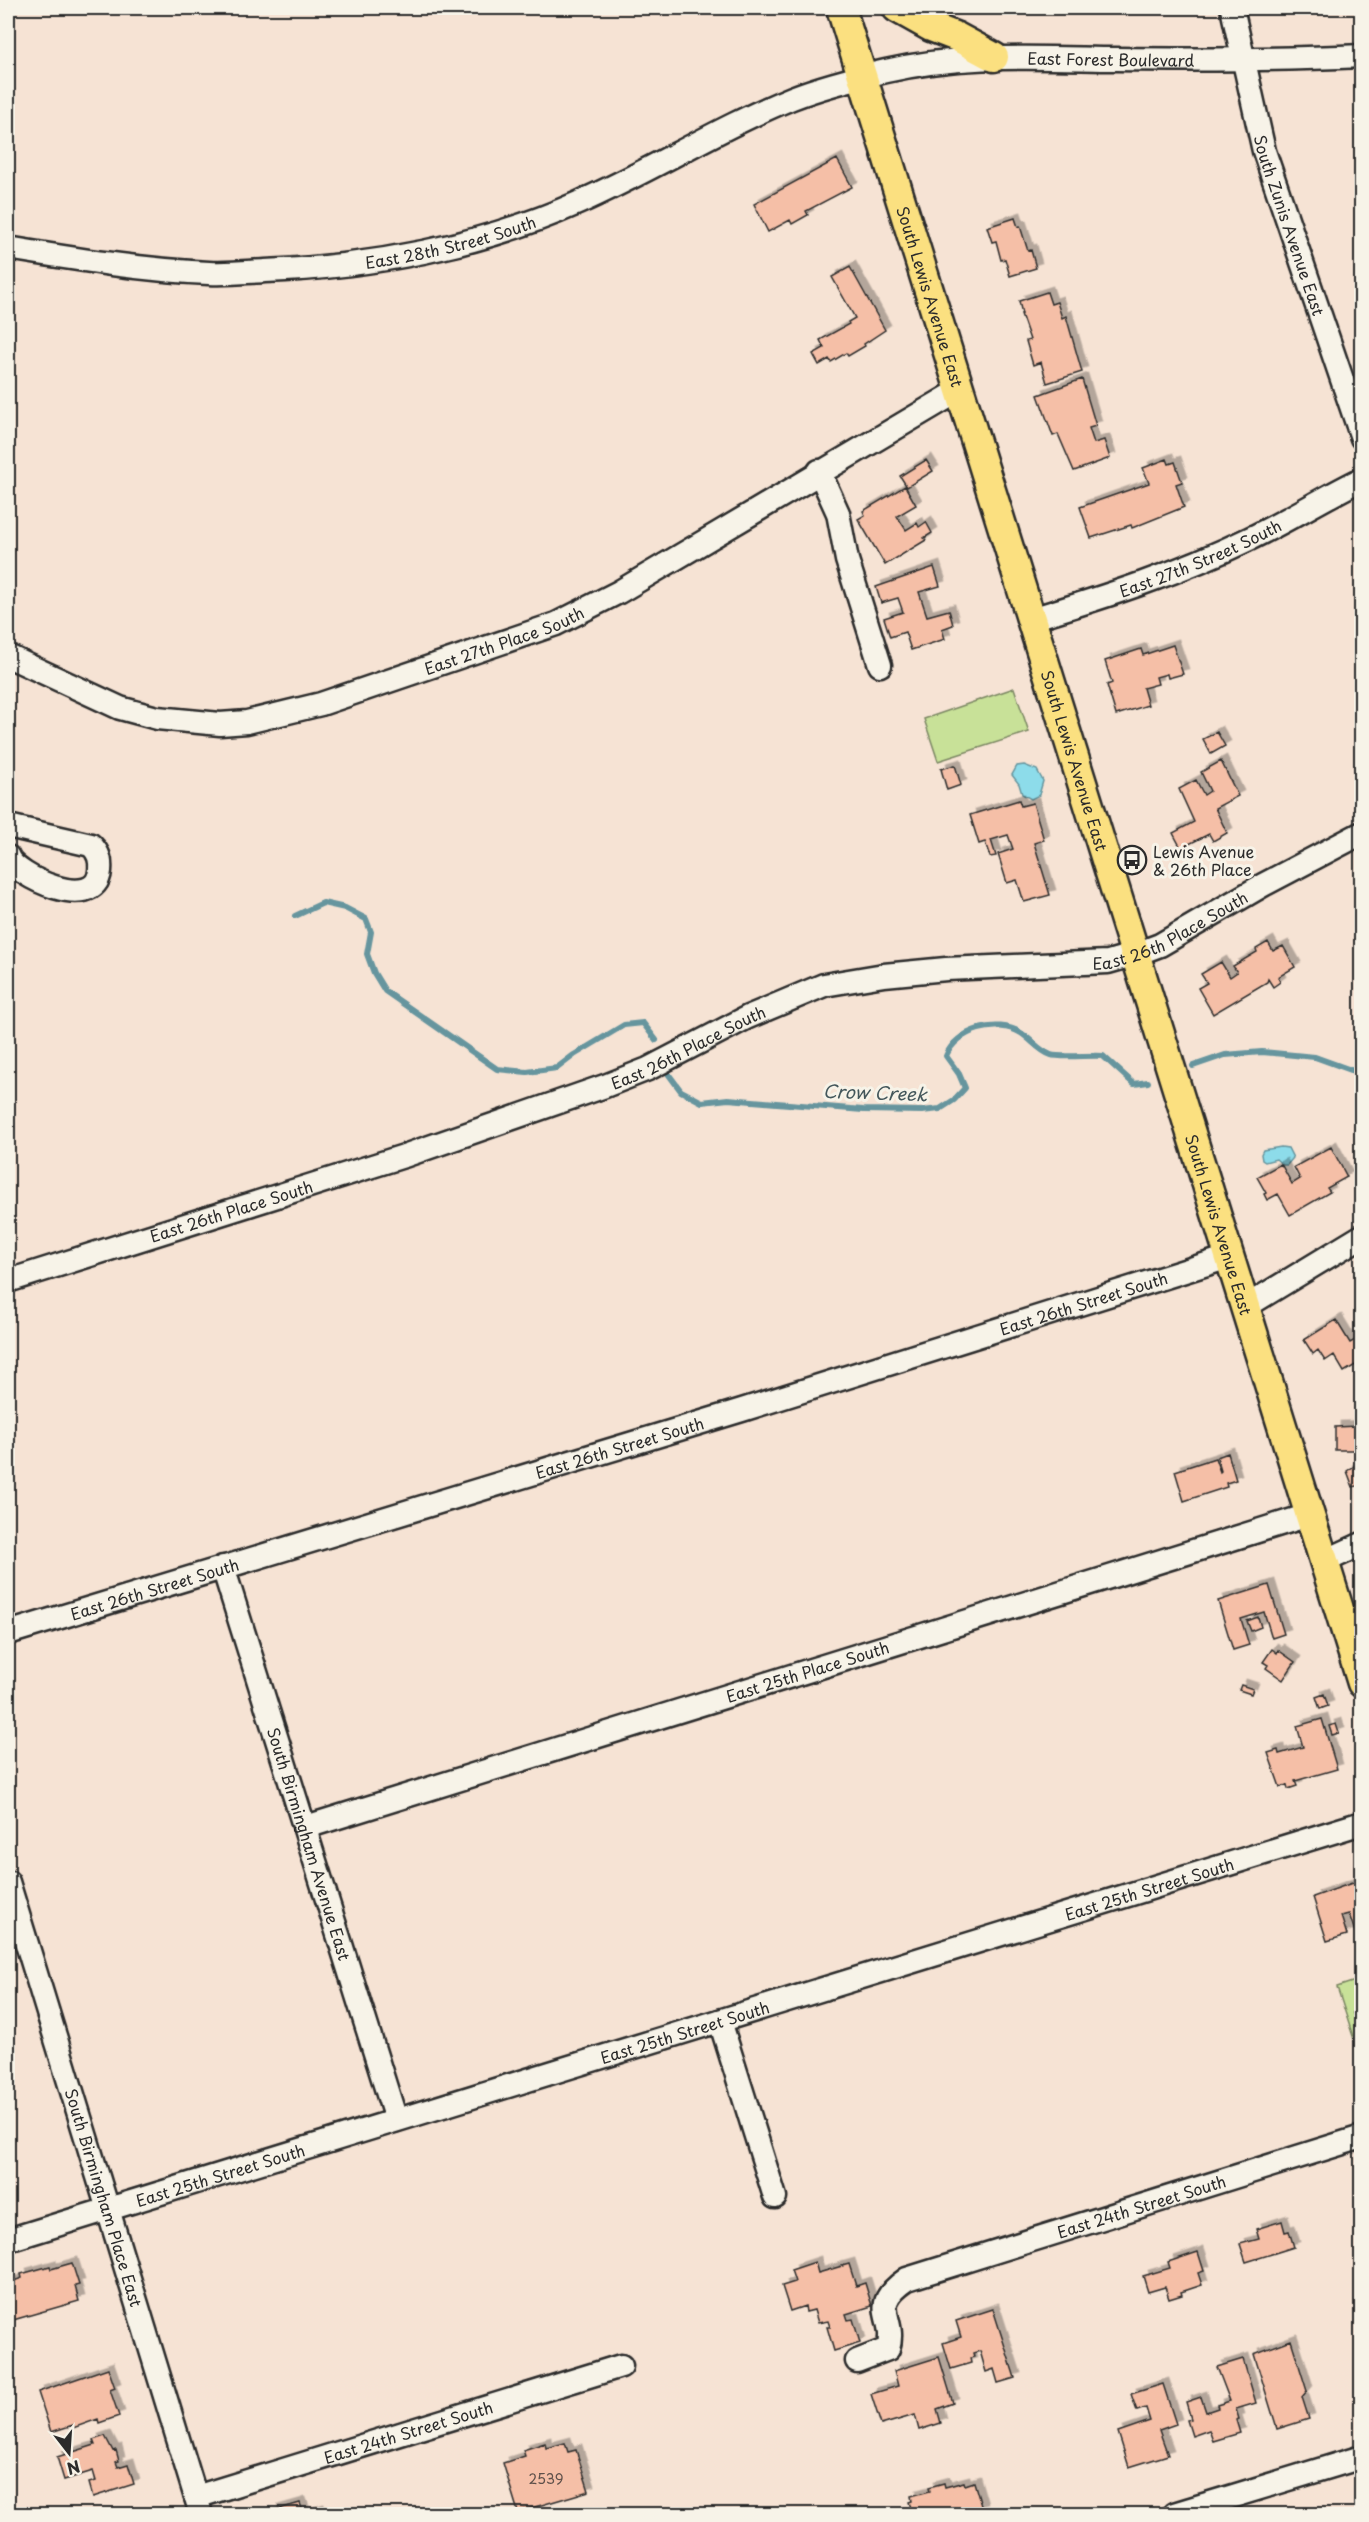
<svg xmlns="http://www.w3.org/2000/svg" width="1369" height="2522" font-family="'Playpen Sans',sans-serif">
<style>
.green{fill:#c8e198;stroke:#7a8662;stroke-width:1.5}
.water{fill:#8ddcea;stroke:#66959e;stroke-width:1.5}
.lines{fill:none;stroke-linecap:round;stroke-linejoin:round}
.stream{stroke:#66959e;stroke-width:6}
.building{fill:#f5bfa7;stroke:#2b2b2b;stroke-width:1.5;filter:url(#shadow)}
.minor-casing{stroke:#2b2b2b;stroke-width:27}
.major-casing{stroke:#2b2b2b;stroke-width:33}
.minor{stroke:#f7f3e8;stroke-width:22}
.major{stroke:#fbe080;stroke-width:28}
.labels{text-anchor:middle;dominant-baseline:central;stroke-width:6;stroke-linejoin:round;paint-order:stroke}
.number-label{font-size:14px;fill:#5e504a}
.street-label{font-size:16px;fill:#2b2b2b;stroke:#f7f3e8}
.poi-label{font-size:16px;fill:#2b2b2b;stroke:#f7f3e8;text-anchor:start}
.water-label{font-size:18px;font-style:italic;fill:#44575b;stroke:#f7f3e8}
</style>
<defs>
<filter id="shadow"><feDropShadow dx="5.5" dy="-5.5" stdDeviation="0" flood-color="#0004"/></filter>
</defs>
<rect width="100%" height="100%" fill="#f6e3d4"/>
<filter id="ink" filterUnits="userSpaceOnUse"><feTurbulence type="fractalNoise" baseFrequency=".0167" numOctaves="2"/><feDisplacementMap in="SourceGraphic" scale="12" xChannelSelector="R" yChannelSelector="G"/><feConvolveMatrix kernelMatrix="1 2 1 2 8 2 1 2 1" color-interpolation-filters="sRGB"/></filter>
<g filter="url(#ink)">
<path class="green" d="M1014 688 1029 732 938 761 924 719Z
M1361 1979V2061L1337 1987Z"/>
<path class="water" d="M1024 765 1037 770 1043 781 1039 795 1031 799 1022 794 1019 784 1012 775 1017 766Z
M1281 1147 1288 1148 1293 1158 1287 1165H1283L1276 1159 1265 1162 1262 1160 1261 1154 1263 1150Z"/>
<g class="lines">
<path class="stream" d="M295 916 323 903 345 908 366 919 371 932 367 954 374 973 385 991 497 1069 527 1072 557 1068 574 1055 624 1025 643 1023 656 1040
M1193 1066 1225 1055 1262 1052 1315 1057 1362 1074
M664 1068 681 1091 702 1102 728 1099 863 1110 922 1111 940 1109 954 1100 965 1088 959 1074 946 1056C956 1030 997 1018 1021 1033 1032 1040 1039 1051 1051 1055 1059 1058 1091 1055 1103 1056L1134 1084 1148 1082"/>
</g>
<path class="building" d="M837 159 852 187 806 211 808 215 792 224 790 220 768 232 754 204Z
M1015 218 1018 227 1020 226 1028 251 1031 250 1036 268 1010 276 1005 259 1001 260 996 241 992 242 987 227Z
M850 267 885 330 864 344 865 346 848 356 846 353 831 362 829 359 819 365 813 354 824 348 820 340 849 324 848 322 855 318 832 277Z
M1047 292 1051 304 1057 302 1062 318 1066 316 1082 372 1047 383 1041 362 1033 365 1026 341 1030 340 1021 314H1022L1019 301Z
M1082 379 1096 426 1089 428 1094 443 1104 440 1110 458 1074 471 1058 434 1053 436 1038 395Z
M1167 459 1169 464 1175 462 1182 482 1176 484 1184 507 1132 528 1131 525 1091 538 1080 507 1149 483 1143 468Z
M926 460 933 471 907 487 900 476Z
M905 486 916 505 897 516 906 530 917 523 919 527 926 522 932 533 924 538 926 540 885 565 858 519 865 515 863 511Z
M934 567 940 586 919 592 927 616 949 610 953 625 942 629 945 639 911 650 905 632 890 637 884 618 903 612 898 598 881 603 876 587Z
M1173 645 1183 674 1168 678 1167 674 1156 677 1158 684 1143 688 1148 705 1116 715 1107 685 1112 683 1105 661 1141 649 1143 655Z
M1217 732 1225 746 1211 754 1203 739Z
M1221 761 1238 796 1215 808 1227 833 1213 841 1209 834 1181 848 1173 833 1194 822 1179 789 1196 780 1204 795 1210 791 1201 772Z
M955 765 961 785 947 790 941 769Z
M1019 800 1021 806 1033 803 1044 840 1034 843 1050 895 1024 902 1017 880 1007 883 998 854 1013 849 1008 835 991 840 996 856 990 857 985 842 979 844 970 815Z
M1268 942 1273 951 1283 946 1295 967 1278 977 1280 982 1273 987 1268 979 1267 982 1213 1014 1198 988 1207 983 1201 974 1221 962 1230 977 1237 972 1233 966 1257 952 1256 949Z
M1331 1147 1347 1177 1327 1188 1330 1192 1290 1215 1278 1194 1267 1200 1264 1194 1266 1193 1257 1177 1281 1164 1292 1184 1300 1179 1294 1167Z
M1336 1320 1350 1343 1362 1336V1361L1344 1372 1334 1355 1325 1361 1318 1350 1313 1354 1304 1340Z
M1357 1426V1450H1335V1427Z
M1228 1453 1236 1480 1226 1483 1227 1487 1184 1501 1175 1471 1215 1458 1220 1472 1221 1471 1217 1457Z
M1362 1461V1485L1353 1487 1347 1471Z
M1269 1585 1284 1634 1272 1638 1264 1612 1241 1619 1249 1645 1233 1650 1218 1601Z
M1258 1617 1261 1627 1251 1631 1247 1621Z
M1272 1649 1277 1653 1278 1650 1295 1662 1283 1680 1266 1668 1268 1665 1263 1662Z
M1241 1685 1253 1689 1251 1694 1239 1690Z
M1324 1694 1328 1706 1320 1709 1316 1697Z
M1322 1719 1337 1769 1295 1781 1297 1786 1288 1789 1287 1785 1280 1787 1268 1753 1278 1750 1279 1754 1303 1747 1297 1726Z
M1336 1724 1339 1733 1332 1735 1329 1726Z
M1355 1882 1359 1896 1362 1895V1930L1355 1932 1349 1914 1341 1916 1347 1935 1327 1941 1313 1897Z
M1360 2011 1362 2022 1357 2024 1353 2013Z
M1282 2221 1285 2232 1289 2231 1294 2247 1246 2262 1240 2244 1259 2239 1256 2229Z
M1198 2252 1204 2271 1198 2273 1202 2285 1181 2292 1182 2295 1169 2299 1165 2287 1148 2292 1143 2276 1170 2268 1168 2262Z
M815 2262 818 2273 849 2264 856 2286 865 2283 872 2306 846 2314 848 2320 853 2319 860 2343 834 2351 827 2327H830L828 2321 818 2323 814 2310 806 2312 805 2306 790 2311 782 2286 795 2282 791 2270Z
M72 2263 79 2285 75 2286 79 2301 13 2320 8 2302V2283L22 2278 21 2274 50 2266 51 2269Z
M993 2309 1015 2378 998 2383 994 2369 986 2372 980 2351 973 2353 974 2357 970 2358 971 2363 951 2369 943 2343 961 2337 956 2321Z
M1291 2340 1307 2391 1302 2397 1309 2419 1277 2429 1254 2354Z
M939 2357 953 2403 937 2409 941 2423 919 2430 915 2415 881 2425 871 2394 898 2386 894 2371Z
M1243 2359 1256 2403 1236 2409 1239 2419 1236 2420 1240 2433 1213 2441 1209 2430 1192 2436 1187 2420 1191 2419 1186 2402 1201 2397 1206 2412 1218 2408 1217 2405 1230 2401 1217 2367Z
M108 2368 115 2388 110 2390 119 2416 99 2423 98 2419 73 2428V2425L51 2432 38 2392Z
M1163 2384 1176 2424 1159 2430 1168 2455 1129 2467 1118 2432 1150 2421 1146 2408 1137 2411 1131 2394Z
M105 2436 113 2451 116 2450 119 2461 116 2462 118 2467 128 2464 134 2484 93 2497 89 2483 96 2481 93 2471 64 2480 57 2457 95 2445 93 2440Z
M545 2443 546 2448 565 2443 568 2452 576 2450 589 2491 518 2512 503 2463 525 2456 523 2450Z
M964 2482 965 2485 974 2482 982 2509 964 2514H913L909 2502 912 2501 911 2496 930 2491 929 2487 944 2483 945 2487Z
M300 2503 304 2514 318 2510 319 2514H273L272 2511Z"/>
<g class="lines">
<g class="minor-casing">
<g id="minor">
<path id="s1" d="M1232 8 1264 151 1362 438"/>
<path id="s2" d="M8 248C74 259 142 270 209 273 228 274 247 272 265 271 371 267 481 246 578 203 651 171 718 128 792 98 823 86 855 78 886 71 962 53 1039 58 1116 59 1198 60 1280 60 1362 56"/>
<path d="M819 471 838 513 847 560 880 665"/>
<path id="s3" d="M1031 619C1105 597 1179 573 1249 539 1287 521 1323 498 1362 479"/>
<path id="s4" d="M8 656 120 708 157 718 220 724 247 722 321 704 556 624 619 592 960 390"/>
<path d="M8 826 91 845C99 853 101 860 100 871 96 914 15 876 8 857"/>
<path id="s5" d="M8 1281 404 1156 605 1086 648 1069 748 1017 824 985 884 975 946 969 1108 962 1136 954 1160 945 1263 885 1362 833"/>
<path d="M1245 1307 1362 1236"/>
<path d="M1323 1562 1362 1544"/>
<path id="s6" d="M223 1567 396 2120"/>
<path id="s7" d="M8 1633 742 1410 1229 1257"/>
<path id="s8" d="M306 1827 1309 1515"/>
<path id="s9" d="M8 1882 201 2514"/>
<path d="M720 2021 775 2197"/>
<path id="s10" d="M8 2240 1362 1823"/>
<path id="s11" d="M857 2361 888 2349C898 2317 866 2307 907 2279L1362 2137"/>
<path id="s12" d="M196 2497 621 2366"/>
<path d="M1174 2514 1362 2457"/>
</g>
</g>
<g class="major-casing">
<g id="major">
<path id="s13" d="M841 8 1362 1683"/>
<path d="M897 8 931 27 957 37 994 57"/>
</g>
</g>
<use href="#minor" class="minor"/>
<use href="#major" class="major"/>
</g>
</g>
<defs>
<g id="bus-ring" transform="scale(1.5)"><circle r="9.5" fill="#f7f3e8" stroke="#2b2b2b" stroke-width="1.5"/><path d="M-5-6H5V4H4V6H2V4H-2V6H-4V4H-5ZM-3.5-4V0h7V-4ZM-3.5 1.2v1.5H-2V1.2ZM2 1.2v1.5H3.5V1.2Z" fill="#2b2b2b"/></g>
</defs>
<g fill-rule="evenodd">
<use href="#bus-ring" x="1132" y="860"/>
</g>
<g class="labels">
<g class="number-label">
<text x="546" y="2478">2539</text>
</g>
<g class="street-label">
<text stroke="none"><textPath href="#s2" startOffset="1143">East Forest Boulevard</textPath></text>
<text stroke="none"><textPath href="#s1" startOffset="225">South Zunis Avenue East</textPath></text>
<text stroke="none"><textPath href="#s2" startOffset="447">East 28th Street South</textPath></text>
<text stroke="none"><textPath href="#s13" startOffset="302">South Lewis Avenue East</textPath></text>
<text stroke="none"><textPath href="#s3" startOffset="180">East 27th Street South</textPath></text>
<text stroke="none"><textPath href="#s4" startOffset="522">East 27th Place South</textPath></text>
<text stroke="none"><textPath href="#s13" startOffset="788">South Lewis Avenue East</textPath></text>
<text stroke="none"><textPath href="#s5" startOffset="1224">East 26th Place South</textPath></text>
<text stroke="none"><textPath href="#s5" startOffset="720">East 26th Place South</textPath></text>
<text stroke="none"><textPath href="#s5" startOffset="234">East 26th Place South</textPath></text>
<text stroke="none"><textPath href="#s13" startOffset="1274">South Lewis Avenue East</textPath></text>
<text stroke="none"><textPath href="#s7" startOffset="1125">East 26th Street South</textPath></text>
<text stroke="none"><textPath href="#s7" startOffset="639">East 26th Street South</textPath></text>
<text stroke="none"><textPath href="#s7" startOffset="153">East 26th Street South</textPath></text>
<text stroke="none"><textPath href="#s8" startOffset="525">East 25th Place South</textPath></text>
<text stroke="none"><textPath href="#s6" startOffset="290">South Birmingham Avenue East</textPath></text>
<text stroke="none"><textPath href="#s10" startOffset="1194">East 25th Street South</textPath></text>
<text stroke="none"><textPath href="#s10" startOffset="708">East 25th Street South</textPath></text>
<text stroke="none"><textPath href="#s10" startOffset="222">East 25th Street South</textPath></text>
<text stroke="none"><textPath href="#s9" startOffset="330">South Birmingham Place East</textPath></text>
<text stroke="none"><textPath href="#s11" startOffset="358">East 24th Street South</textPath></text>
<text stroke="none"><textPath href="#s12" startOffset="222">East 24th Street South</textPath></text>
</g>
<g class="poi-label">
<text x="1153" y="851">Lewis Avenue<tspan x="1153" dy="18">&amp; 26th Place</tspan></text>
</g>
<g class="water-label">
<text transform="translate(875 1092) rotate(2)">Crow Creek</text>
</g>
</g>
<rect width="1369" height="2522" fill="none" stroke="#f7f3e8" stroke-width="30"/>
<rect x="15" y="15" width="1339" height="2492" fill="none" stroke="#2b2b2b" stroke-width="2" filter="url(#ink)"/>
<g transform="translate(69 2453) rotate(163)" stroke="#f7f3e8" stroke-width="4.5" paint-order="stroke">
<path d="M0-4.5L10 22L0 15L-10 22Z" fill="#2b2b2b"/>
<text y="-9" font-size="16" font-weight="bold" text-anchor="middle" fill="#2b2b2b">N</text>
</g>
</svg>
